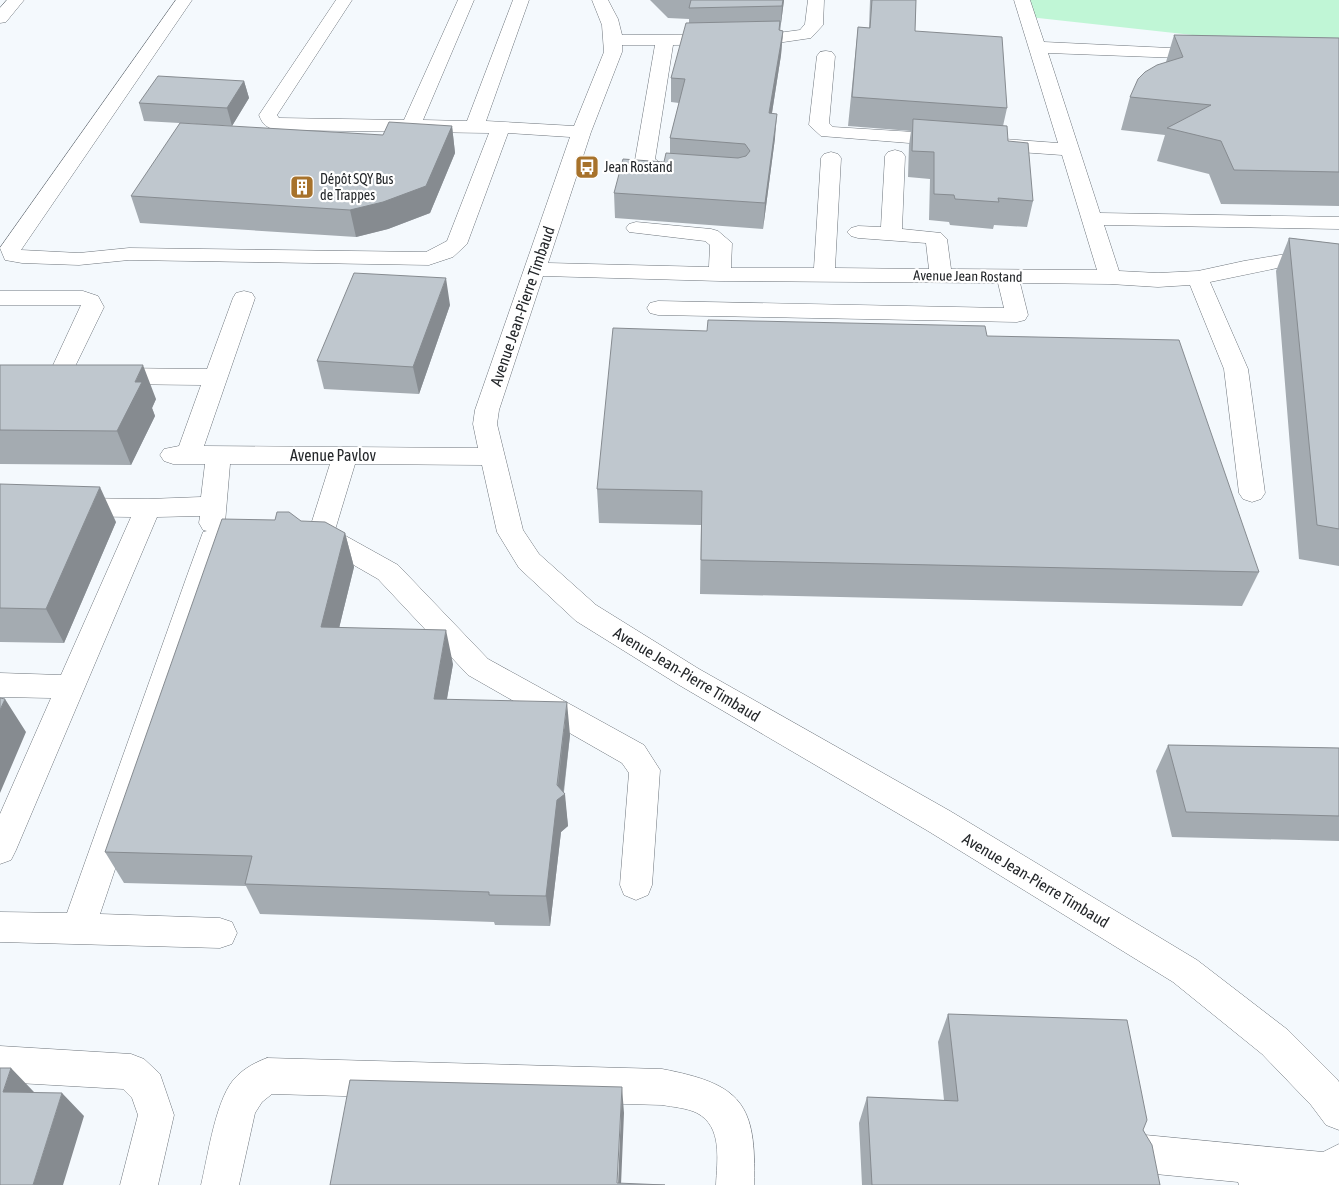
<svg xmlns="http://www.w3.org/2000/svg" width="1339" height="1185" font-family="'Asap Condensed',sans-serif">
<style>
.green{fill:#c0f6d6}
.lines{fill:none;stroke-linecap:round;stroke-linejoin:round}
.minor-casing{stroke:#6e757c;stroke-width:1}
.major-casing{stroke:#6e757c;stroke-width:1}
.minor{fill:#fff;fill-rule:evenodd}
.major{fill:#fff;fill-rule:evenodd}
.wall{fill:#a4abb1}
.shaded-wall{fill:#868b90}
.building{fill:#bfc7ce;stroke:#868b90}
.labels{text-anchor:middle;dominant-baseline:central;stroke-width:4.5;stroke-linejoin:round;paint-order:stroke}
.far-poi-label{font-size:14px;fill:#24272a;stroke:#fff;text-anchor:start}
.far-street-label{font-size:14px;fill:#24272a;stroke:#fff}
.street-label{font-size:16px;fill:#24272a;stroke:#fff}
</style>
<rect width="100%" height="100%" fill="#f4f9fd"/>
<path class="green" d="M1023 0H1339V51L1029 17Z"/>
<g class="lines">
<g class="minor-casing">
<path id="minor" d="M176 0H192L21 250 79 253 129 248 426 252 447 241 489 133 276 130C266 127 263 125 259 115L336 0H352L277 115 279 118 404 120 458 0H474L423 120 467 121 513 0H529L486 121 574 126 604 52 602 25 592 0H608L618 19 622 35 770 34 800 30 805 24 808 0H824L823 25 811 38 770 44 673 45 655 159 662 164 685 167 688 171 685 175C667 180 646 175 635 160L655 45H622V52L591 132 548 263 709 267 710 245 705 241 629 232 626 228 629 224 636 222 711 229 718 231 732 243 731 268H814L821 158 824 154 831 152 838 154 841 158 835 268 929 269 926 243 858 238 851 236 847 232 851 228 858 226 881 227 885 156 888 152 895 150 902 152 905 156 902 229 941 233 947 239 951 269 1097 270 1062 155 990 150 983 148 980 144 983 140 990 138 1058 143 1014 0H1030L1044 42 1212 50 1215 54 1212 58 1206 59 1048 53 1100 213 1339 217V229L1104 225 1119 271 1158 273 1198 271 1244 261 1292 253 1339 251V263L1292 265 1210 282 1248 369 1265 493 1261 499 1252 502 1243 499 1239 493 1224 369 1190 285 1158 287 1110 284 1020 283 1028 315 1025 320 1017 322 658 315 650 313 647 308 650 303 658 301 1004 308 998 283 720 281 543 276 499 410 497 424 523 530 539 554 596 605 699 669 950 811 1197 960 1288 1030 1337 1079 1339 1082V1130L1326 1125 1311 1105 1262 1054 1173 982 928 831 679 685 576 621 519 568 497 532 482 465 355 464 335 530 398 565 488 659 644 745 660 770 652 885 648 895 636 900 624 895 620 885 629 773 622 763 468 675 378 579 312 541 308 534 330 464H230L225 523 222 529 252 527 261 530 265 537 261 544 252 547 223 548 100 914 220 918 232 922 237 933 232 944 220 948 0 942V912L67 913 188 573 203 532 207 531 203 530 199 523 200 516 157 517 16 850 11 860 0 864V814L51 698 0 697V673L61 675 131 517 0 515V497L148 499 201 497 205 464H173L164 461 160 455 164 449 179 446 201 385 110 384 102 381 98 376 102 371 110 368 207 369 233 298 236 293 244 291 252 293 255 298 204 446 478 448 473 424 475 410 570 137 508 133 467 244 453 257 429 265 129 260 79 265 22 263 5 260 0 248Z
M826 51 832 52 835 56 829 123 833 127 947 134 954 136 957 140 954 144 947 146 821 136 809 125 817 56 820 52Z
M0 291H83L98 296 104 307 68 381 60 384 52 381 48 376 81 305H0Z
M0 1046 131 1054 144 1059 160 1074 174 1115 158 1185H120L138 1115 132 1098 123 1089 0 1082Z
M267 1058 662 1069C741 1084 757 1103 754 1185H716C717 1160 723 1127 697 1113 687 1108 673 1107 662 1105L272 1094 262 1102 255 1113 239 1185H201C208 1156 216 1095 237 1076 245 1068 256 1062 267 1058Z
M1145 1135 1323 1152 1339 1144V1185H1239L1238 1182 1145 1173 1132 1167 1126 1154 1132 1141Z"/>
</g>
<g class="major-casing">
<path id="major" d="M7 0H24L6 22 0 23V8Z"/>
</g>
<use href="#minor" class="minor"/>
<use href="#major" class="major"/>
</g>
<path class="wall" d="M650 0H784L780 31H783L781 55 772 113 775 138 763 229 615 218 614 193 664 162 670 153V138L679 103 671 102V78L689 23V19L668 18Z
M870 0H916L915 31 1007 108 1003 126 1008 141 1033 201 1027 227 994 225 993 229 950 225 949 222 929 220 930 179 908 177 909 145 911 131 848 126 858 27 869 28Z
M1174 35 1339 38V206L1221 204 1209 174 1157 161 1165 135 1121 130 1130 97 1166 62Z
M244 81 249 98 232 126 144 121 139 103Z
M452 126 455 153 430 213 388 229 356 237 140 223 131 196 383 135Z
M1289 238 1339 244V566L1299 559 1276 271Z
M450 305 419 394 324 389 317 361Z
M987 336 1259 572 1242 606 700 594 701 525 599 523 597 489Z
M0 365 156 399 152 408 155 416 131 465 0 464Z
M0 484 116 522 64 643 0 642Z
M301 521 345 533 354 567 339 628 453 664 447 699 570 735 564 792 568 826 561 832 550 926 495 925 494 922 260 914 246 886 124 883 105 852Z
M1168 745 1339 748V841L1172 837 1156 771Z
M948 1014 1143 1130 1160 1185H862L859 1123 867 1097 944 1100 938 1042Z"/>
<path class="shaded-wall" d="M783 0H784L780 31 782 6Z
M783 31 781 55 768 138 769 113Z
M244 81 249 98 232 126 227 108Z
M777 114 775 138 763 229 765 203Z
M452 126 455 153 430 213 388 229 356 237 350 210Z
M446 278 450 305 419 394 413 367Z
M143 365 156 399 152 408 155 416 131 465 117 431 135 382Z
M100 487 116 522 64 643 46 609Z
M345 533 354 567 331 661 321 627Z
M446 630 453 664 441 732 434 699Z
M5 699 26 732 0 793V710Z
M567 702 570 735 563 795 565 794 568 826 561 832 550 926 546 896Z
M11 1068 34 1092H3Z
M622 1087 624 1113 621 1185H618Z
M62 1093 84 1116 63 1185H33Z"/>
<path class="building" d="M691 0H783L782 6 689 8Z
M872 0H916L915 31 1002 37 1007 108 852 97 858 27 870 28Z
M780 21 779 30 783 31 769 113 777 114 765 203 614 193 623 159 664 162 666 153 738 158 746 156 750 151 745 144 670 138 685 79 671 78 686 23Z
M1174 35 1339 38V172L1234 170 1221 141 1167 128 1211 105 1130 97 1138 79 1145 72 1157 65 1183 57Z
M158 76 244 81 227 108 139 103Z
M913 119 1007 126 1008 141 1028 143 1033 201 998 198 999 202 955 199 954 195 934 194V152L912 151Z
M389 122 452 126 426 186 383 202 350 210 131 196 180 123 383 135Z
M1289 238 1339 244V529L1317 525Z
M354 273 446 278 413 367 317 361Z
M708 320 985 326 987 336 1179 340 1259 572 701 560 702 491 597 489 613 328 707 331Z
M0 365H143L135 382H142L117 431 0 430Z
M0 484 100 487 46 609 0 608Z
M277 512H289L301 521 325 522 345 533 321 627 446 630 434 699 567 702 557 785 565 794 557 800 546 896 489 895V892L245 884 252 856 105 852 222 519 275 520Z
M0 698 5 699 0 710Z
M1168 745 1339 748V816L1186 812Z
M948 1014 1127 1020 1147 1120 1143 1130 1152 1145 1160 1185H872L867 1097 958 1101Z
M0 1068H11L3 1092 62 1093 33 1185H0Z
M350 1080 622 1087 617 1183 665 1185H330Z"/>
<defs>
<g id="bus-square" transform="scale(1.25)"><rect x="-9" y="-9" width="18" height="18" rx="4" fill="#a7722b" stroke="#fff"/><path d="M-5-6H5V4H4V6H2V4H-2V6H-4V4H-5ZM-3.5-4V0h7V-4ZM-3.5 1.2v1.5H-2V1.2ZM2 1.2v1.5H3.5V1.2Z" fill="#fff"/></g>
<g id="building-square" transform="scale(1.25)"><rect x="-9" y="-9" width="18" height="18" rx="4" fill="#a7722b" stroke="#fff"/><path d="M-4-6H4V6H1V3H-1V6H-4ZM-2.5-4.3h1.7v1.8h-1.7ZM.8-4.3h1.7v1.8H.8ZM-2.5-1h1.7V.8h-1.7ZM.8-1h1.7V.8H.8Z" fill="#fff"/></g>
</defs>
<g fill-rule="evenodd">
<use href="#bus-square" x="587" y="167"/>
<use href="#building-square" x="302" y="187"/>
</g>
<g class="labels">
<g class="far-poi-label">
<text x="604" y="167">Jean Rostand</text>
<text x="320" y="179">Dépôt SQY Bus<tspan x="320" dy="16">de Trappes</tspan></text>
</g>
<g class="far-street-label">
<text transform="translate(968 276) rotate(1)">Avenue Jean Rostand</text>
</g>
<g class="street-label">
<text transform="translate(522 306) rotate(-71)">Avenue Jean-Pierre Timbaud</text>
<text x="333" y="455">Avenue Pavlov</text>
<text transform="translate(687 674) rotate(31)">Avenue Jean-Pierre Timbaud</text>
<text transform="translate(1036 880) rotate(31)">Avenue Jean-Pierre Timbaud</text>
</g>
</g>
</svg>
